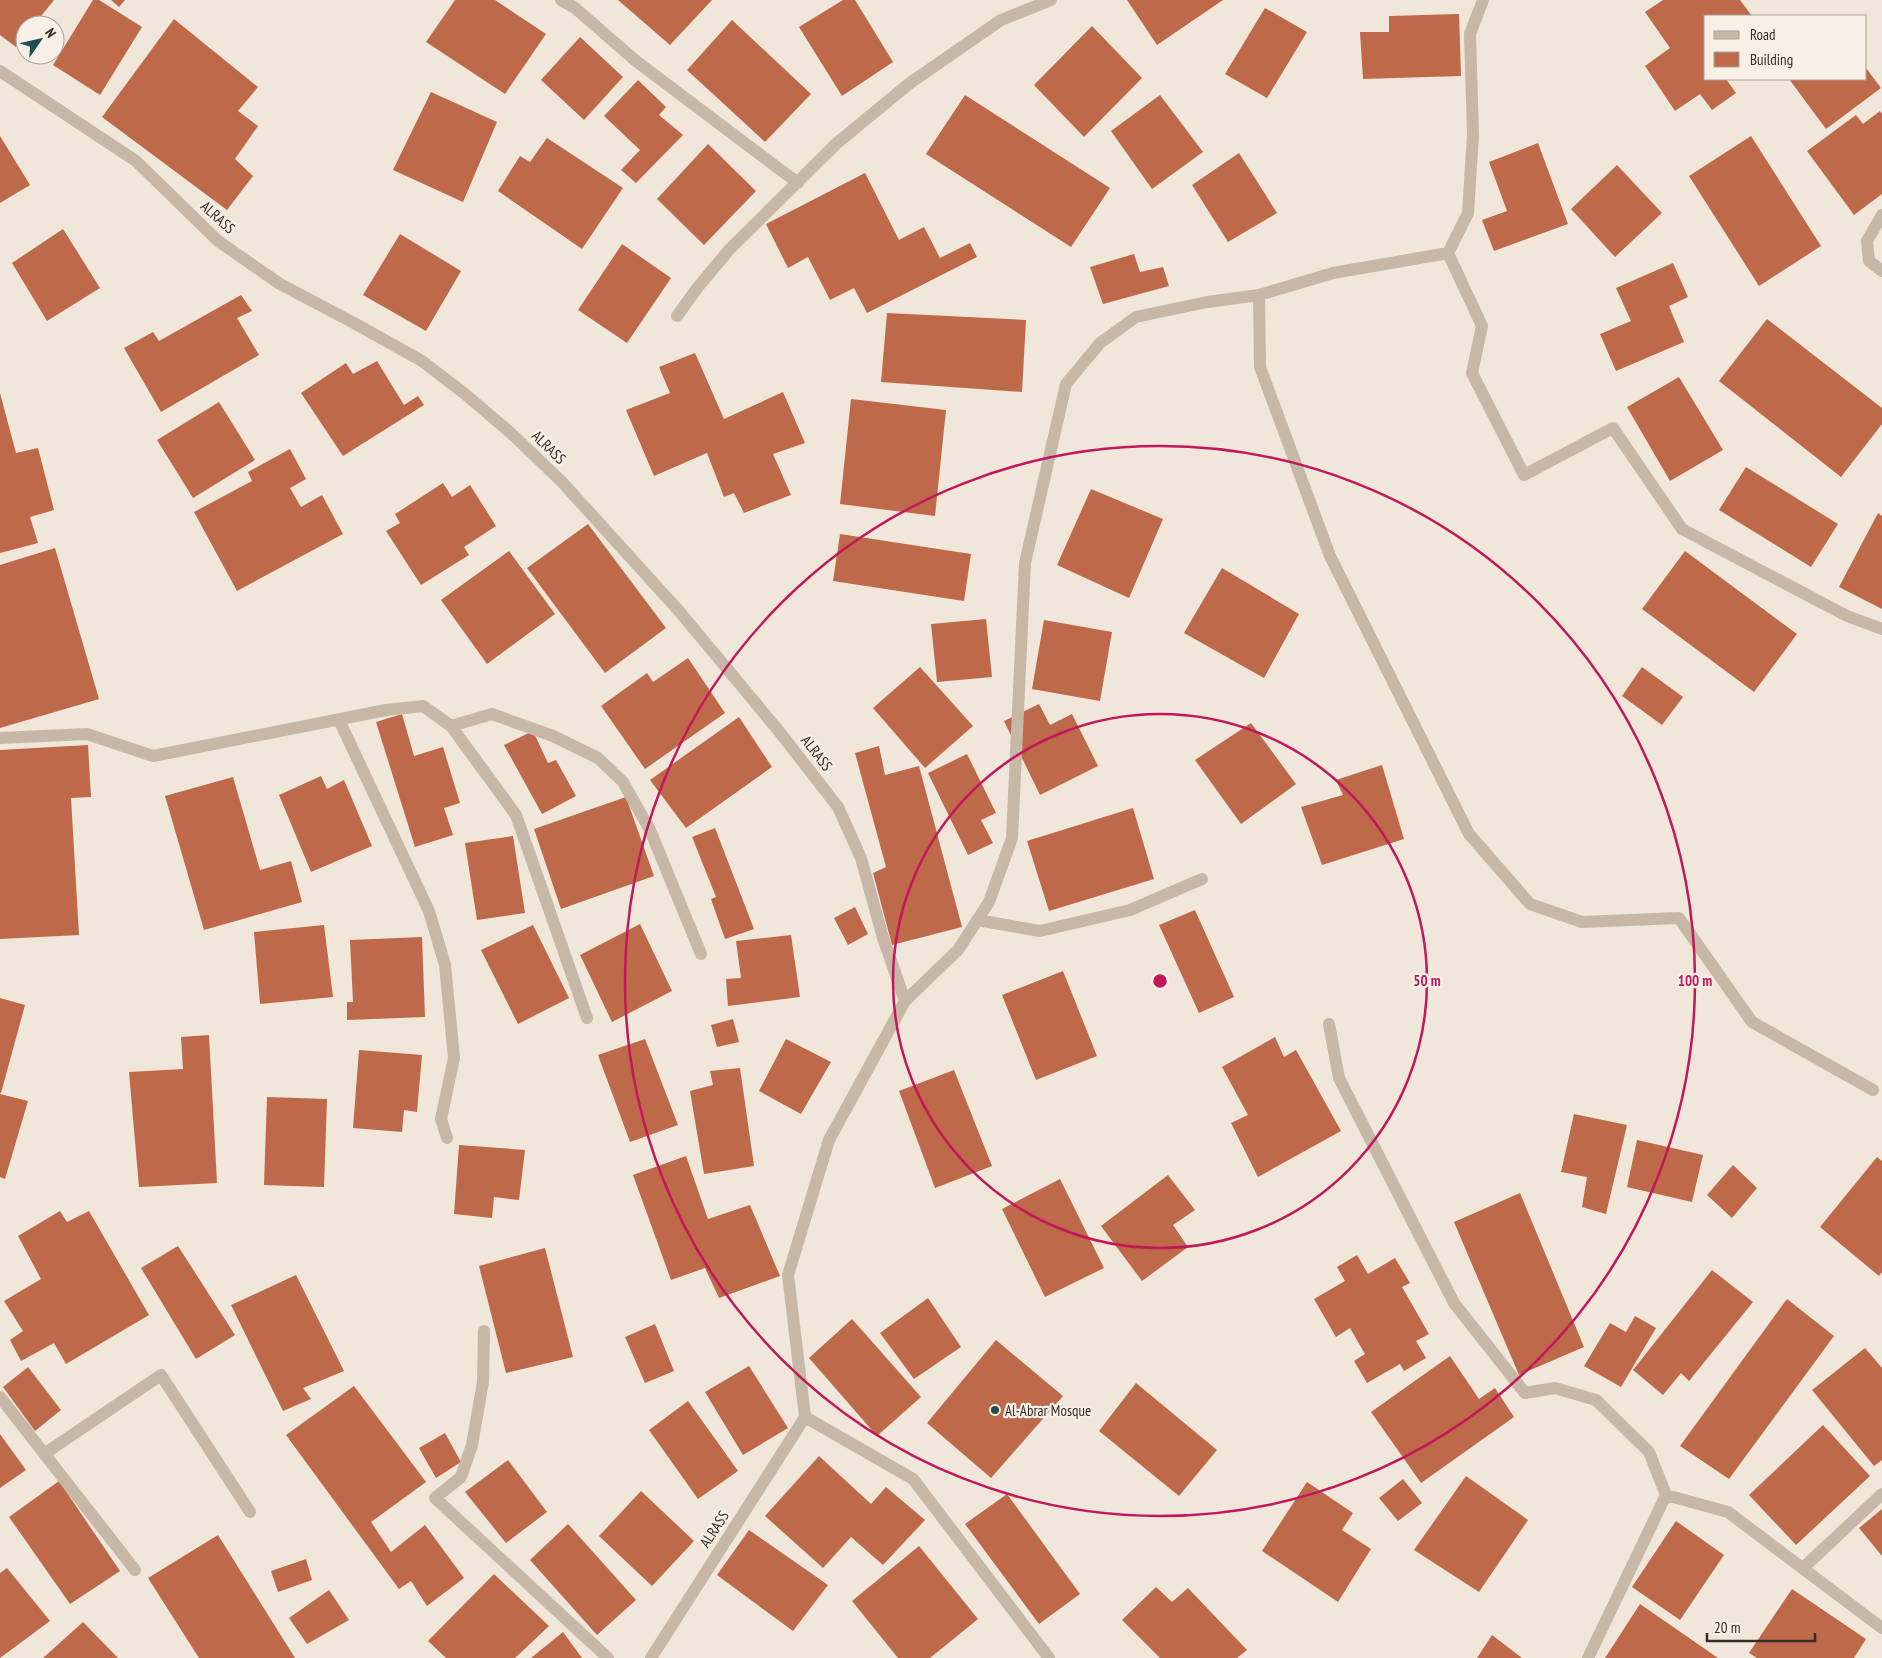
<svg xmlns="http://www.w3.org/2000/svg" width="1882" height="1658" font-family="'PT Sans Narrow',sans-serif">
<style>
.building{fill:#be694a}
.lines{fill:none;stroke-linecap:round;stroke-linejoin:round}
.street{stroke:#c7b7a7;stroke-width:12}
.ring{fill:none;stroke:#c2185b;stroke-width:2.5}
.poi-dot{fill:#204e52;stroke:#f8f0e6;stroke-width:2}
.labels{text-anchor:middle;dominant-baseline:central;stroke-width:4.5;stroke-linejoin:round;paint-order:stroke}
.street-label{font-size:15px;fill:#342c27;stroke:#f8f0e6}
.poi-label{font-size:15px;fill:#342c27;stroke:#f8f0e6;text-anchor:start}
.centre{fill:#c2185b;stroke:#f8f0e6;stroke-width:2.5}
.ring-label{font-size:15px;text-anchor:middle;font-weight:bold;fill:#c2185b;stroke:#f8f0e6;stroke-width:4.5;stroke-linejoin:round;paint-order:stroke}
</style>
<rect width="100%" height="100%" fill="#f0e6da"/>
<path class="building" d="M0 0H54L34 25H25V36L16 47 0 35Z
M93 0H99L142 27 100 95 53 65Z
M111 0H125L119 7Z
M455 0H495L546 34 505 94 426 42Z
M618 0H712L670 45Z
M843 0H855L893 62 842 96 799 27Z
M1127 0H1223L1157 45Z
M1663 0H1740L1752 16H1706V79H1726L1736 93 1712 110 1700 94 1675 111 1645 66 1670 48 1645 12Z
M1265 8 1307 32 1267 98 1225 74Z
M1459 14 1461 76 1363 79 1360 32H1389V16Z
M174 19 258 87 238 111 258 126 235 159 253 176 227 210 102 117Z
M732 20 811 94 765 142 687 70Z
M1092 26 1142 78 1084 137 1034 85Z
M580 37 623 77 584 120 541 80Z
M1866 68 1881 88 1826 129 1789 79H1866Z
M638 80 666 107 659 115 683 135 636 183 621 170 640 150 604 116Z
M431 92 497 122 463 202 393 170Z
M965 95 1110 188 1071 247 926 154Z
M1160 95 1203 152 1152 189 1111 131Z
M1880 111 1882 114V194L1854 215 1807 151 1856 115 1863 124Z
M0 136 30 185 0 203Z
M1751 136 1821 246 1759 286 1689 176Z
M547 138 623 188 582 249 498 191 520 156 530 162Z
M1538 143 1568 224 1494 251 1482 220 1507 211 1489 162Z
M708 144 756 191 704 245 657 199Z
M1239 153 1277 213 1228 242 1192 185Z
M1617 165 1662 213 1615 257 1571 209Z
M865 173 899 240 924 227 940 258 970 243 977 257 867 313 854 288 830 300 808 257 788 268 766 224Z
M63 229 100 288 47 321 12 263Z
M400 234 461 271 426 331 363 295Z
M622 244 671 278 627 343 578 310Z
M1134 254 1140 272 1163 267 1169 286 1103 304 1090 267Z
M1673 263 1688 297 1669 306 1684 342 1616 371 1600 334 1631 321 1616 288Z
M241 295 252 311 237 318 259 355 161 412 124 348 153 332 159 341Z
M887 313 1026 320 1022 392 881 382Z
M1767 319 1882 408V424L1841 477 1719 381Z
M695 353 724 419 783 392 805 443 773 454 791 495 744 513 734 493 724 497 707 453 654 476 626 410 670 393 659 367Z
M377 361 404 405 418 396 424 405 343 456 301 393 346 363 353 374Z
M1679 377 1723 450 1670 481 1627 407Z
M0 393 16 453 38 448 54 510 30 517 38 543 0 553Z
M851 399 946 410 935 516 840 504Z
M219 402 255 460 193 498 157 440Z
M290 449 306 479 290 488 301 507 322 495 343 534 237 591 194 512 252 481 248 472Z
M1746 467 1838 524 1811 567 1719 510Z
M443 483 452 497 470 485 496 526 464 547 469 555 421 585 386 531 400 523 395 514Z
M1091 489 1163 519 1129 598 1057 565Z
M1878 513 1882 516V609L1839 587Z
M588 524 666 628 605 673 527 568Z
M840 534 971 554 964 601 833 581Z
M55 548 99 699 0 728V565Z
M509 551 555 614 487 664 441 600Z
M1685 551 1797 634 1754 692 1642 609Z
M1222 568 1299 614 1264 678 1184 633Z
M986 619 992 677 937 682 931 624Z
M1044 620 1112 632 1100 701 1032 689Z
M688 658 725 713 645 769 601 706 647 673 653 682Z
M920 667 973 726 925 768 873 708Z
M1642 667 1683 697 1662 725 1622 696Z
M1039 704 1050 725 1072 714 1098 766 1040 795 1004 721Z
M402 714 414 756 443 747 460 803 444 808 453 835 415 847 376 722Z
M739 717 772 767 686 828 650 780Z
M1251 723 1296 784 1241 824 1195 760Z
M533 731 548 763 556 760 576 796 542 814 504 745Z
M88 745 91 797 71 798 79 935 0 939V750Z
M879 746 885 775 919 766 962 927 892 945 873 873 886 867 855 753Z
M967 754 996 813 981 820 993 843 968 855 928 773Z
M1382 765 1404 839 1322 865 1301 807 1343 795 1336 780Z
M321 776 327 789 344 780 372 846 311 872 279 795Z
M233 777 260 870 291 861 302 902 204 930 165 796Z
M626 797 654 876 561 909 534 829Z
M1133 808 1154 879 1049 911 1027 841Z
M715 828 754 929 725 939 711 899 716 897 692 837Z
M513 836 525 913 477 920 465 843Z
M855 907 868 934 848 945 834 918Z
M1195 910 1234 997 1199 1013 1159 925Z
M640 924 672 991 612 1022 580 955Z
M324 925 333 997 260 1004 254 932Z
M533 925 569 998 518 1024 481 950Z
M791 935 800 997 728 1006 726 979 741 978 736 941Z
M422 937 425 1017 347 1020V1002H353L350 940Z
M1063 971 1097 1056 1036 1080 1002 995Z
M0 998 25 1005 1 1093H0Z
M733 1019 739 1042 717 1047 711 1025Z
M209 1035 217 1183 139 1187 129 1072 183 1069 181 1037Z
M1275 1037 1284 1057 1296 1050 1341 1131 1258 1177 1231 1123 1248 1115 1222 1067Z
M645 1039 678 1125 630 1142 598 1055Z
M786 1039 831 1062 801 1114 759 1091Z
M359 1050 422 1055 417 1112 404 1110 402 1132 353 1128Z
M740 1068 754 1166 704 1174 690 1091 713 1085 710 1071Z
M954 1070 992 1166 935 1188 899 1091Z
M0 1094 28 1101 5 1179 0 1177Z
M267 1097 327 1099 324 1187 264 1185Z
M1574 1114 1627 1125 1606 1214 1582 1207 1587 1177 1561 1172Z
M1637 1140 1703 1155 1692 1202 1627 1187Z
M459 1145 525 1150 519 1200 494 1197 492 1218 454 1214Z
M686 1156 708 1219 750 1205 780 1276 719 1298 705 1268 671 1280 633 1175Z
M1877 1157 1882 1161V1272L1879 1276 1820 1227Z
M1733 1165 1757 1188 1732 1218 1707 1195Z
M1168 1175 1195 1210 1173 1225 1188 1247 1142 1281 1101 1226Z
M1060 1179 1104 1268 1045 1297 1002 1209Z
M1520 1193 1584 1347 1519 1375 1454 1222Z
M60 1211 67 1222 89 1211 149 1315 66 1364 54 1343 21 1361 10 1340 23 1331 4 1301 41 1279 18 1236Z
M178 1246 235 1335 196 1359 141 1268Z
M545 1248 573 1357 506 1373 479 1266Z
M1357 1255 1368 1274 1395 1258 1410 1283 1402 1287 1429 1334 1416 1341 1426 1358 1404 1371 1400 1364 1367 1383 1354 1361 1365 1354 1350 1328 1336 1337 1314 1299 1345 1281 1337 1267Z
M1712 1270 1753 1302 1689 1381 1681 1373 1663 1395 1633 1370Z
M296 1275 344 1371 303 1388 311 1399 283 1411 231 1305Z
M928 1298 961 1347 914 1379 880 1333Z
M1787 1299 1834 1336 1729 1479 1680 1446Z
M1635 1316 1656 1328 1621 1387 1584 1366 1610 1323 1626 1332Z
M852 1319 921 1397 877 1436 809 1358Z
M655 1324 674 1371 645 1383 625 1337Z
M996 1340 1063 1396 991 1478 927 1423Z
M1865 1348 1882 1368V1460L1874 1466 1812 1390Z
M1450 1356 1479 1399 1495 1388 1514 1417 1421 1483 1371 1412Z
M749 1366 788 1428 743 1455 705 1392Z
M28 1367 61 1410 35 1431 3 1387Z
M1136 1383 1217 1450 1179 1496 1099 1431Z
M354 1386 426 1482 371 1522 391 1552 425 1525 464 1578 427 1606 411 1581 399 1589 286 1435Z
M688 1401 738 1471 698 1499 649 1430Z
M1823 1425 1870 1476 1796 1545 1749 1495Z
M445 1433 461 1462 436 1478 419 1448Z
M0 1434 26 1470 0 1488Z
M819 1456 871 1504 886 1487 925 1520 883 1565 851 1537 823 1568 765 1516Z
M508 1460 547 1512 506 1543 465 1492Z
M1466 1476 1528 1520 1479 1592 1414 1550Z
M1403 1479 1422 1503 1398 1521 1379 1498Z
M59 1481 120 1571 70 1604 9 1517Z
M1307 1482 1353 1513 1342 1530 1371 1549 1338 1602 1262 1551Z
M641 1491 694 1541 652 1586 599 1536Z
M1007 1494 1080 1594 1039 1624 965 1524Z
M1882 1509V1556L1859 1528Z
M1676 1521 1724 1555 1680 1620 1632 1587Z
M568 1524 636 1600 597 1635 530 1560Z
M749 1530 828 1585 793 1631 717 1575Z
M218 1535 295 1658H199L148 1578Z
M919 1546 978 1619 930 1658H898L852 1601Z
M306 1559 312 1580 278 1592 271 1571Z
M7 1568 50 1621 0 1658V1573Z
M494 1574 549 1626 515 1658H446L428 1641Z
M1156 1587 1172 1602 1188 1588 1247 1650 1237 1658H1160L1122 1620Z
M1792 1589 1866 1639 1854 1658H1757L1749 1653Z
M329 1590 349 1620 307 1644 289 1618Z
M1640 1604 1718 1658H1605Z
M83 1622 118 1658H43Z
M563 1632 582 1658H531Z
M1492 1635 1522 1658H1477Z"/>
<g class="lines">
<path class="street" d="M561 0 575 8 636 61 798 183
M0 71 136 161 218 241 280 284 354 323 422 361 465 394 513 435 562 482 679 611 778 730 838 807 861 858 883 938 905 1001
M1882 215 1867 241 1869 261 1882 271
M1448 253 1482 326 1472 373 1524 475 1613 428 1682 529 1847 616 1882 629
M1259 295 1260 367 1330 556 1469 834 1530 904 1582 922 1679 918 1752 1022 1873 1090
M677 316 698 287 729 250 837 143 910 83 1001 20 1051 0
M339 720 429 911 445 965 454 1058 441 1119 447 1138
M451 726 492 714 553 736 598 758 623 782 650 830 701 954
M0 738 87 734 153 756 386 710 423 706 451 726 516 815 587 1018
M977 920 1040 931 1130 910 1202 879
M1329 1024 1339 1078 1454 1303 1525 1393 1555 1388 1596 1400 1649 1452 1666 1495 1588 1658
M484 1331 483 1382 472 1445 461 1477 435 1498 608 1658
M0 1397 135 1570
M805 1417 788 1275 829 1140 905 1001 958 950 989 902 1012 838 1025 563 1066 384 1100 343 1136 317 1207 302 1259 295 1333 273 1448 253 1468 213 1473 135 1470 34 1483 0
M805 1417 913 1479 1049 1658
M44 1454 161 1375 250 1512
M1666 1495 1728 1512 1882 1628
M1803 1568 1882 1494
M651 1658 805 1417"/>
</g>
<g class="ring">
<circle cx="1160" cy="981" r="267"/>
<circle cx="1160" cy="981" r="535"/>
</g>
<circle class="poi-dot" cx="995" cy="1410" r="5"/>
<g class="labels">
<g class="street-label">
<text transform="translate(218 217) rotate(42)">ALRASS</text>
<text transform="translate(549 447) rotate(44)">ALRASS</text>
<text transform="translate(817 753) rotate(52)">ALRASS</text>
<text transform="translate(714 1529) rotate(-57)">ALRASS</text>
</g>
<g class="poi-label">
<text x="1005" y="1410">Al-Abrar Mosque</text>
</g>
</g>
<circle cx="1160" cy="981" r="8" class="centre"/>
<g class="ring-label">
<text x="1427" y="986">50 m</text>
<text x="1695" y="986">100 m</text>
</g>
<rect x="1704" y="15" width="162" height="65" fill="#f8f0e6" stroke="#aaa29a"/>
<rect x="1714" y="31" width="25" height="8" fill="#c7b7a7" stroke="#aaa29a"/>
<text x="1750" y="40" font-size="15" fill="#342c27">Road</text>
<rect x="1714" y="52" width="25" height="15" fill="#be694a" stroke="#aaa29a"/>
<text x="1750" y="65" font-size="15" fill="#342c27">Building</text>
<g transform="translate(40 40) rotate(56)"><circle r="24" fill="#f8f0e6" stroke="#aaa29a"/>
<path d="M0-4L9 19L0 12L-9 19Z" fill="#204e52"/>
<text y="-8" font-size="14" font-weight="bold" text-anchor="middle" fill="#342c27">N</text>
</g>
<path d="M1707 1633v8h108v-8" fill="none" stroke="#342c27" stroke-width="2.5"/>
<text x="1714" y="1633" font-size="15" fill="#342c27" stroke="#f8f0e6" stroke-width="4" paint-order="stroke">20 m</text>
</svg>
